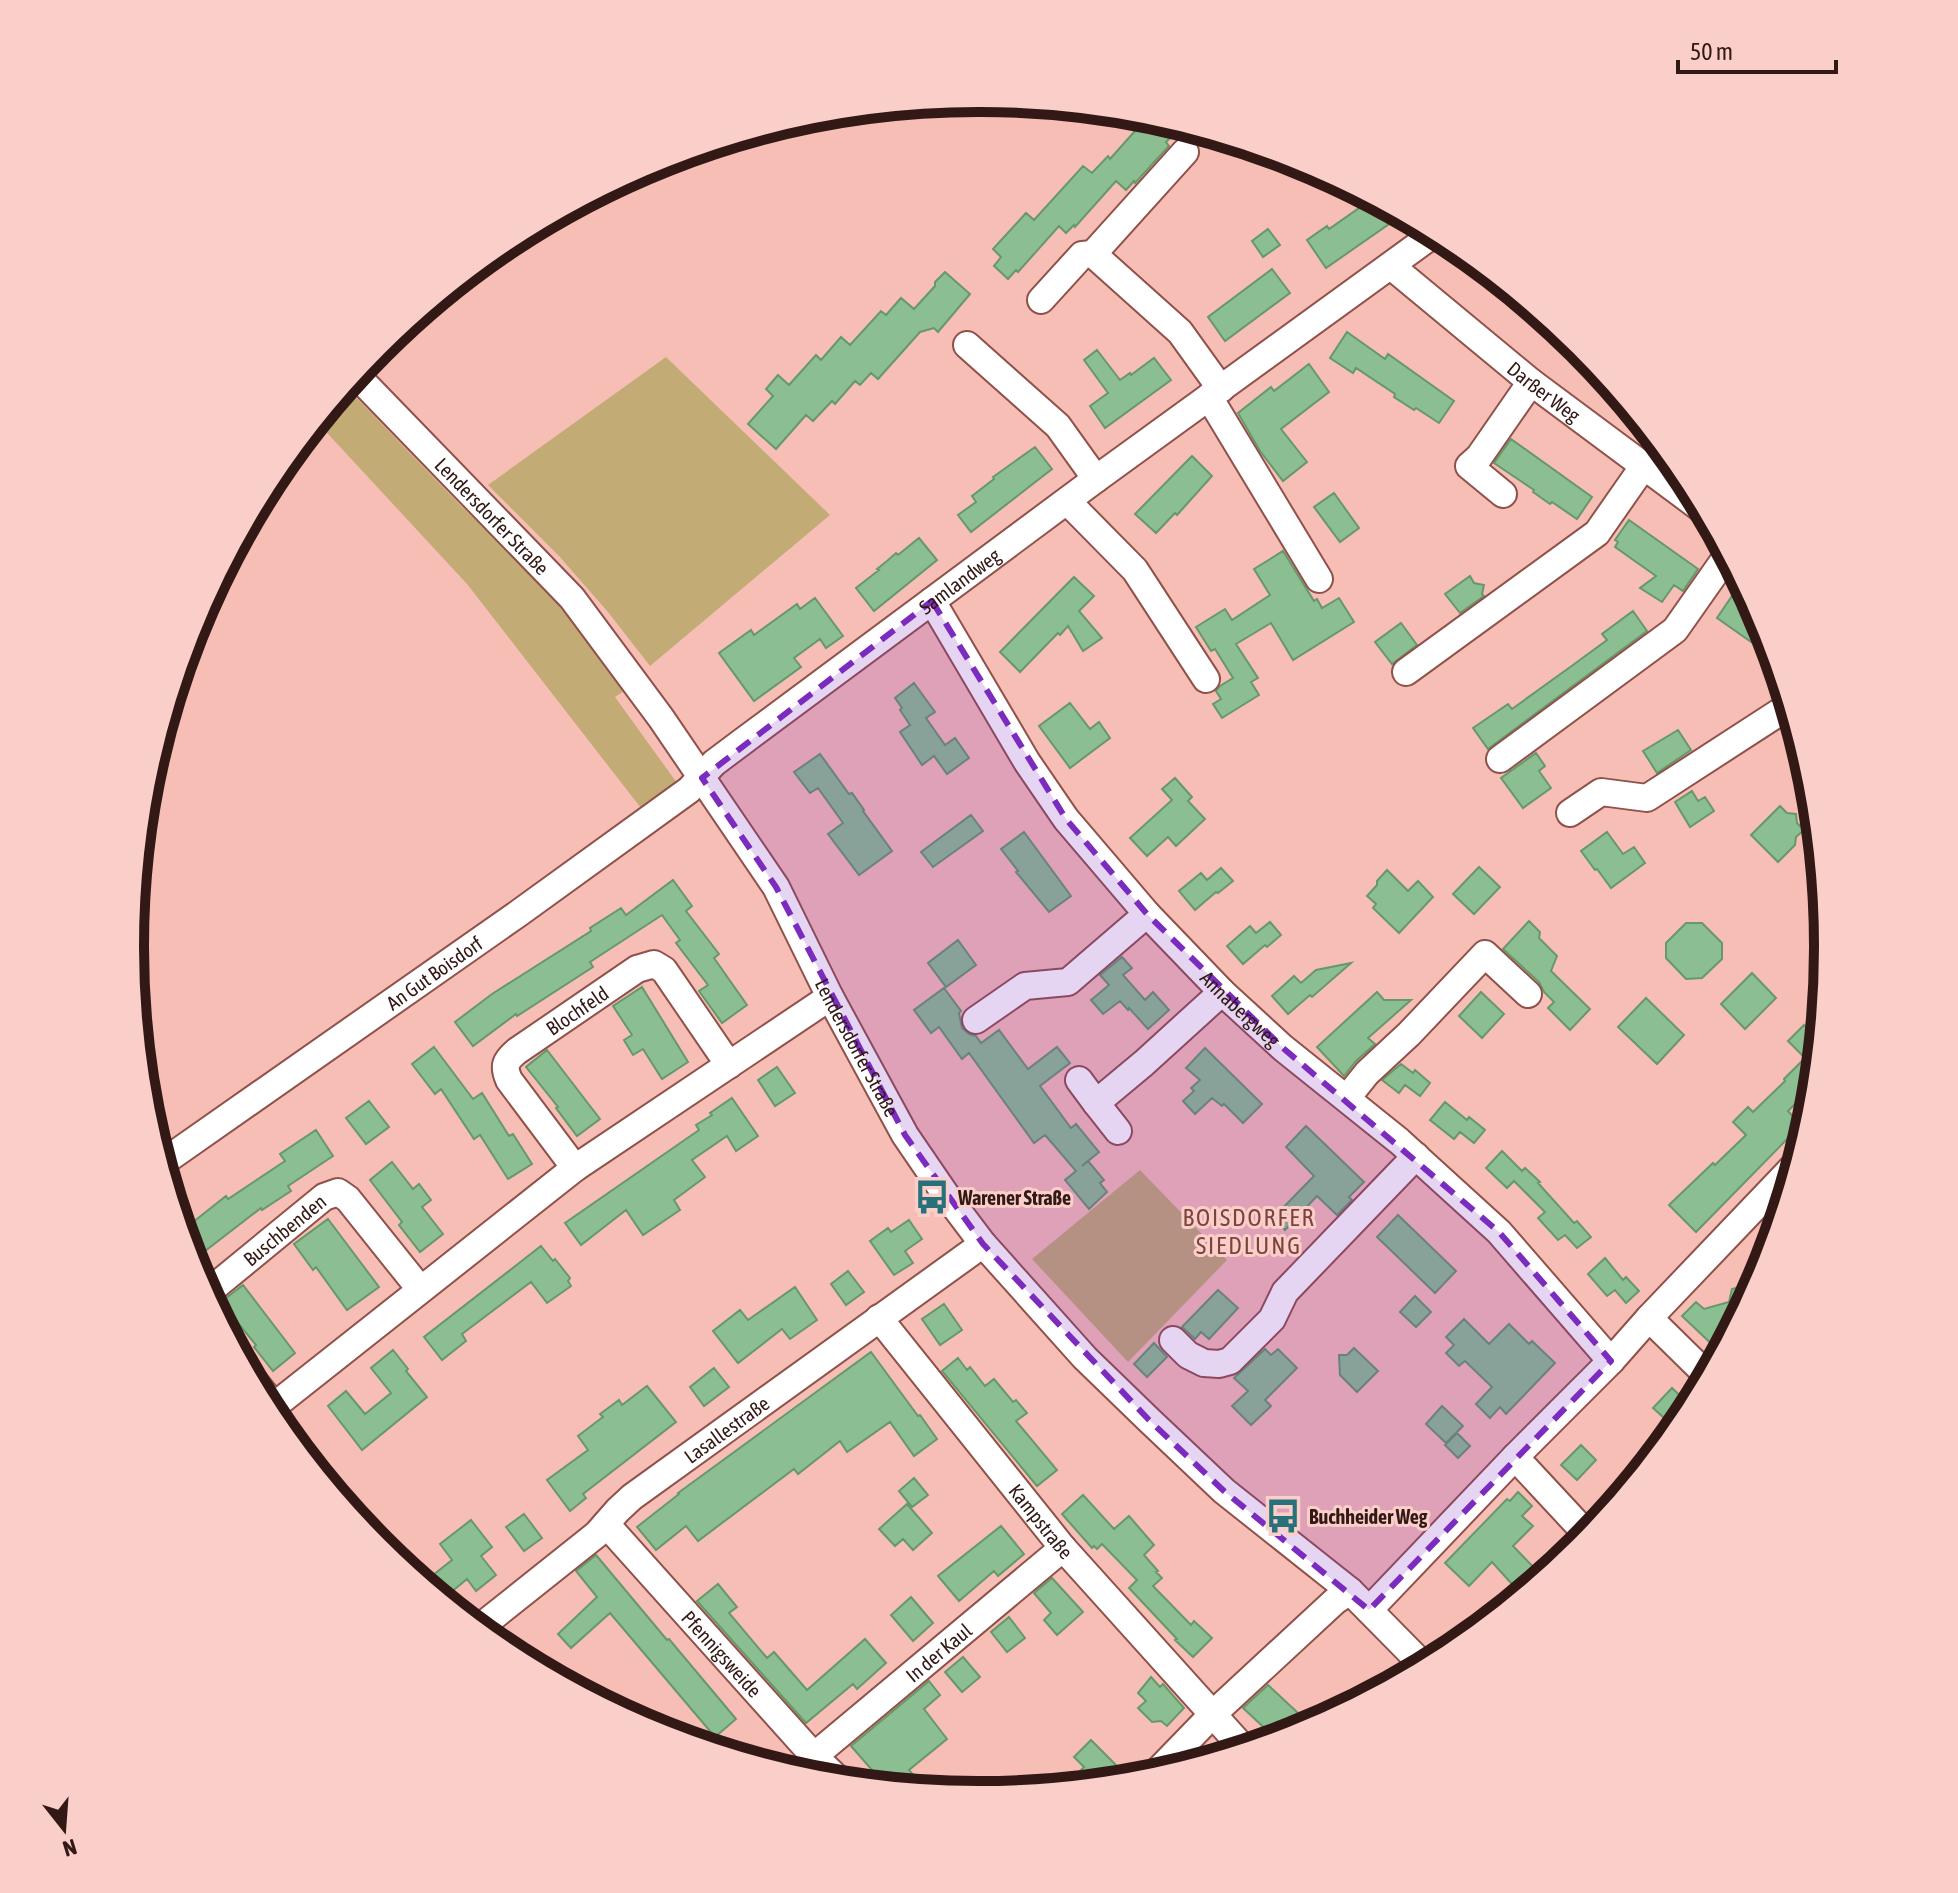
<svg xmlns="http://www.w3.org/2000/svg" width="1958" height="1893" font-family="'Asap Condensed',sans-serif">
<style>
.green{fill:#c3ab75}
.building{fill:#8bbe90;stroke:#66986c;stroke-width:2}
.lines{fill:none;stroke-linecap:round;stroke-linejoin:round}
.minor-casing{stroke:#8f514a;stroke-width:30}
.minor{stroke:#fff;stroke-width:26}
.marked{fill:#7b2cbf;fill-opacity:0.2;stroke:#7b2cbf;stroke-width:6;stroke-dasharray:16 10;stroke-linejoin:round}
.labels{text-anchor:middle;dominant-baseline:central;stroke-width:6;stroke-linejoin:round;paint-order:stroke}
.street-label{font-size:20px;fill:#331916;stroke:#fbcfc9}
.poi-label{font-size:20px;font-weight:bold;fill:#331916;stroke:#fbcfc9;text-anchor:start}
.quarter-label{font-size:24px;letter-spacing:2px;fill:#7e423c;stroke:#fbcfc9}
.rim{fill:none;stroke:#331916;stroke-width:10}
</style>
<rect width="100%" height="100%" fill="#f7beb6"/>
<path class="green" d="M666 357 830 515 650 666 608 612 559 556 488 485Z
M346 387 462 507 554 596 624 691 615 697 677 783 641 808 467 584 317 422Z
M1140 1170 1227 1260 1128 1362 1032 1259Z"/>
<path class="building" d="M1158 121 1174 134 1166 142 1169 146 1135 183 1134 181 1126 190 1116 181 1075 227 1074 225 1066 233 1059 226 1018 272 1016 270 1008 279 994 266 1001 257 993 249 1026 213 1034 220 1083 166 1092 173 1108 156 1110 159 1143 122 1151 129Z
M1372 199 1402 215 1326 268 1307 240 1327 226 1329 229Z
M1268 229 1280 245 1263 257 1252 241Z
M1272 269 1290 293 1225 341 1208 317Z
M945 272 970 294 938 332 934 328 920 332 878 379 871 373 860 385 855 381 835 404 832 401 813 421 806 415 776 449 748 424 773 396 766 389 778 375 789 385 816 355 821 360 841 337 850 345 881 311 886 315 901 298 914 309 935 286V282Z
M1347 332 1385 359 1388 354 1454 401 1439 423 1416 408 1414 410 1394 397 1395 394 1356 368 1353 373 1330 358Z
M1097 350 1120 380 1130 373 1131 375 1154 358 1171 380 1105 428 1090 406 1108 393 1084 360Z
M1309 364 1329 392 1281 429 1307 462 1283 481 1260 451 1238 413 1271 387 1274 391Z
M1511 439 1592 497 1577 519 1552 502 1550 504 1533 492 1534 490 1494 463Z
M1035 447 1052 469 971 532 958 515 976 502 972 496 994 479 993 477Z
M1192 456 1212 476 1177 515 1175 513 1156 533 1135 514Z
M1334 493 1359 528 1340 542 1314 507Z
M1629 520 1698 569 1683 591 1674 585 1662 602 1640 588 1656 576 1615 547 1618 542 1615 540Z
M919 538 937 560 874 611 856 588 879 570 877 569 887 561 896 553 898 555Z
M1283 551 1314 601 1317 599 1322 608 1339 598 1354 622 1293 660 1271 623 1236 644 1258 678 1251 682 1259 695 1222 718 1213 704 1221 699 1216 691 1220 686 1233 678 1215 649 1211 651 1196 627 1225 609 1232 620 1270 595 1254 569Z
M1470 576 1474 583 1484 585 1482 594 1484 596 1460 613 1445 594Z
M1074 577 1094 596 1079 611 1102 638 1083 651 1068 626 1060 635 1058 633 1020 672 1000 652Z
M1734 593 1756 609 1763 622 1774 658 1717 618Z
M815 598 843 636 826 648 820 639 794 658 801 667 754 701 719 653 751 630 754 635 797 604 800 609Z
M1633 611 1647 631 1488 749 1473 728 1508 704 1512 709 1573 665 1607 640 1602 634Z
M1401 623 1417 645 1392 664 1375 642Z
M914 683 935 712 926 718 945 745 955 738 969 758 947 774 934 756 922 765 900 732 910 725 900 710 902 708 895 698Z
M1070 703 1090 729 1099 722 1110 738 1070 768 1039 726Z
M1678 730 1691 750 1657 773 1643 751Z
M1536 753 1545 766 1539 771 1551 788 1523 808 1501 778Z
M820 754 849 794 852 793 864 810 863 811 892 851 859 875 828 834 843 823 818 788 810 793 794 772Z
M1175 778 1192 797 1188 801 1205 819 1176 846 1168 837 1147 856 1130 838 1172 800 1162 789Z
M1692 791 1698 801 1705 797 1714 811 1690 827 1675 802Z
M1780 806 1787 813 1796 814 1797 823 1804 830 1796 837 1795 845 1778 862 1751 835Z
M971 815 983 831 933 867 921 852Z
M1024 832 1071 896 1049 912 1016 872 1018 871 1001 849Z
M1607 832 1623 854 1634 847 1645 863 1611 888 1597 869 1595 870 1581 851Z
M1479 867 1500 887 1474 914 1453 894Z
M1221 868 1233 881 1218 893 1216 892 1195 910 1179 891 1201 873 1207 880Z
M1387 870 1408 891 1418 881 1433 897 1399 933 1373 908 1376 904 1367 896 1377 885V881Z
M673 880 692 906 686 911 719 954 714 958 747 1005 722 1023 699 991 708 985 676 943 680 940 662 915 590 962 593 967 517 1016 516 1014 473 1046 455 1022 492 994 591 931 590 928 621 908 626 915Z
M1529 921 1540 932 1539 938 1557 956 1551 971 1590 1009 1570 1030 1548 1008 1554 1002 1544 992 1539 982 1503 949Z
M1270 922 1281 935 1267 947 1265 945 1243 964 1227 946 1250 926 1256 933Z
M1686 923H1702L1722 943V959L1702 978 1686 979 1666 958V943Z
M958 940 976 965 946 987 928 963Z
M1122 957 1132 968 1123 975 1145 1000 1153 992 1169 1010 1148 1029 1129 1008 1128 1010 1120 1001 1103 1014 1091 1000 1109 985 1100 975Z
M1351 963 1312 997 1310 995 1288 1014 1272 996 1294 976 1301 983 1316 970Z
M1752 973 1776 998 1745 1029 1721 1004Z
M642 987 688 1062 662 1079 643 1049 633 1055 624 1040 632 1035 613 1006Z
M944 988 961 1011 959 1013 962 1028 969 1034 976 1036 981 1043 999 1030 1028 1069 1057 1047 1070 1063 1040 1086 1071 1128 1076 1124 1099 1152 1082 1166 1088 1161 1104 1180 1100 1183 1107 1192 1089 1209 1065 1180 1076 1171 1052 1143 1045 1135 1034 1143 969 1053 962 1059 939 1027 931 1033 914 1010Z
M1377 992 1384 1000H1411L1368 1038 1375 1044 1356 1061 1344 1076 1317 1047Z
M1481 992 1504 1014 1482 1038 1459 1016Z
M1646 998 1684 1035 1657 1064 1618 1027Z
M1804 1025 1818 1040 1814 1085 1788 1111 1801 1125 1696 1232 1669 1205 1713 1163 1715 1165 1746 1135 1733 1122 1748 1107 1753 1112 1785 1081 1784 1079 1805 1058 1788 1041Z
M434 1047 473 1099 482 1093 509 1136 513 1134 532 1164 508 1179 480 1135 474 1139 441 1089 435 1094 412 1064Z
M1205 1048 1262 1104 1243 1123 1224 1104 1222 1106 1212 1098 1195 1114 1183 1101 1194 1091 1191 1088 1200 1080 1186 1068Z
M547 1050 600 1119 577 1136 556 1108 558 1107 526 1067Z
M1401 1064 1413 1073 1415 1070 1430 1083 1420 1096 1405 1085 1399 1093 1382 1080Z
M777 1067 795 1093 775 1106 758 1080Z
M732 1098 758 1136 736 1151 727 1136 692 1160 705 1177 674 1200 680 1210 643 1235 626 1210 581 1245 565 1223 699 1130 696 1125 712 1115 710 1113Z
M369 1101 389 1127 366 1144 346 1118Z
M1445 1102 1467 1120 1469 1117 1485 1130 1474 1143 1460 1132 1454 1139 1430 1120Z
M1306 1126 1364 1182 1349 1197 1352 1200 1337 1215 1317 1196 1285 1230 1273 1218 1314 1176 1286 1147Z
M316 1130 333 1156 288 1186 291 1191 262 1210 261 1208 192 1261 183 1230 226 1196 228 1199 285 1161 280 1154Z
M1502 1151 1522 1171 1525 1168 1540 1182 1538 1183 1574 1223 1577 1221 1591 1237 1577 1248 1565 1235 1558 1240 1538 1218 1545 1212 1514 1181 1507 1188 1486 1168Z
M392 1162 413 1189 419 1184 431 1200 422 1207 443 1234 420 1252 399 1225 402 1222 370 1180Z
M1398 1215 1456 1271 1435 1293 1377 1237Z
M328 1219 379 1287 347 1310 316 1267 313 1270 294 1244Z
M909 1220 922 1239 905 1251 913 1263 894 1275 870 1241 888 1228 891 1232Z
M541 1246 553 1261 555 1259 570 1278 568 1281 571 1286 547 1303 531 1282 462 1334 466 1341 442 1360 424 1337Z
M1605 1258 1623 1280 1626 1277 1639 1291 1626 1303 1615 1290 1607 1296 1588 1274Z
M848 1271 864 1292 846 1305 831 1284Z
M1757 1282 1720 1352 1682 1316 1696 1302 1704 1309 1729 1302 1732 1289Z
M243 1285 295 1353 273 1371 254 1347 256 1345 221 1302Z
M795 1287 817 1320 790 1339 782 1329 738 1363 713 1331 740 1310 748 1320Z
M1218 1290 1238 1308 1209 1339 1201 1332 1195 1339 1182 1327Z
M1415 1296 1431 1312 1416 1327 1400 1312Z
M944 1304 962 1330 940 1345 922 1319Z
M1464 1319 1489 1344 1509 1324 1529 1344 1532 1341 1555 1363 1506 1414 1500 1407 1490 1418 1476 1404 1492 1387 1465 1361 1459 1366 1446 1353 1454 1345 1446 1337Z
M1154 1343 1167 1357 1147 1377 1134 1364Z
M1354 1348 1378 1371 1357 1392 1340 1375 1339 1355H1347Z
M1265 1349 1271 1355 1278 1349 1297 1368 1265 1400 1271 1406 1251 1425 1232 1406 1248 1391 1234 1378Z
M393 1350 408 1369 406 1371 427 1397 362 1450 328 1406 346 1391 365 1414 391 1393 371 1368Z
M871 1352 918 1416 920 1415 937 1439 914 1456 890 1422 847 1452 840 1441 798 1474 794 1469 698 1541 686 1526 656 1550 637 1527 679 1494 678 1493Z
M958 1358 967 1370 970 1367 985 1386 994 1379 1013 1402 1016 1400 1027 1413 1016 1421 1057 1470 1037 1486 942 1371Z
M714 1368 729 1387 704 1406 690 1387Z
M647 1386 676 1422 583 1494 586 1498 570 1511 547 1480 588 1450 578 1436 603 1417 600 1414 619 1400 622 1405Z
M1672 1388 1691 1406 1676 1429 1653 1408Z
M1442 1406 1463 1426 1446 1443 1426 1424Z
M1457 1433 1470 1446 1458 1458 1445 1445Z
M1581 1445 1596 1460 1577 1480 1561 1465Z
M914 1478 928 1495 912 1507 899 1491Z
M1518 1492 1532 1506 1522 1516 1533 1526 1513 1546 1542 1576 1521 1594 1492 1562 1469 1586 1445 1563 1507 1499 1510 1501Z
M1083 1495 1114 1529 1129 1516 1154 1545 1144 1555 1158 1571 1156 1572 1162 1578 1153 1586 1191 1625 1194 1621 1212 1638 1193 1657 1175 1640 1177 1639 1129 1588 1137 1580 1102 1544 1097 1549 1094 1546 1092 1548 1062 1514Z
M907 1504 932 1533 913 1550 903 1539 895 1546 879 1529Z
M524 1514 542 1538 524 1551 506 1527Z
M471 1520 492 1547 481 1556 496 1575 476 1591 467 1579 443 1599 423 1583 452 1560 440 1544Z
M1001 1526 1024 1554 998 1576 994 1571 959 1601 938 1576Z
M596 1555 667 1640 669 1639 736 1719 715 1737 610 1613 571 1648 558 1634 597 1597 576 1571Z
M1052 1578 1083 1612 1057 1635 1044 1620 1051 1613 1034 1593Z
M718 1584 737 1607 729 1613 767 1658 774 1652 807 1690 865 1639 886 1663 857 1689 853 1684 806 1723 697 1601Z
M911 1597 933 1623 913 1641 891 1615Z
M1009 1617 1025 1638 1007 1652 991 1632Z
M963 1657 980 1677 962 1692 945 1672Z
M1151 1677 1160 1687 1163 1684 1184 1708 1167 1726 1161 1721 1152 1722 1138 1708 1146 1701 1138 1693Z
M929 1681 940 1695 924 1709 947 1739 909 1770 926 1790 886 1786 851 1746Z
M1268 1685 1312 1726 1303 1731 1276 1739 1243 1708Z
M1091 1740 1122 1771 1111 1782 1064 1787 1084 1767 1074 1757Z"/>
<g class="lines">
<g class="minor-casing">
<g id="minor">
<path d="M1185 152 1093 254 1180 332 1221 389"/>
<path id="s1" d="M1391 266 1531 382 1703 510"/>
<path d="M1041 300 1082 255 1093 254"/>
<path d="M967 345 1058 426 1096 479"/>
<path id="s2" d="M356 375 572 598 661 718 776 887 830 997 905 1135 946 1195 983 1244 1085 1358 1149 1420 1224 1491 1350 1591 1424 1666"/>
<path d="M1209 397 1319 579"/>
<path d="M1503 494 1469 466 1479 457 1531 382"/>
<path d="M1067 501 1135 570 1206 679"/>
<path id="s3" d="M932 601 1027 762 1066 819 1147 914 1222 992 1283 1048 1399 1141 1499 1232 1611 1361"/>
<path d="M1406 672 1597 533 1643 467"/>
<path d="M1500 759 1675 630 1727 556"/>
<path d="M1570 813 1601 792 1647 798 1789 706"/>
<path d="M976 1020 1025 986 1068 982 1147 914"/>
<path d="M1079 1080 1096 1103"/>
<path d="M1347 1098 1367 1073 1409 1034 1485 954 1528 994"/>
<path d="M1118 1131 1096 1103 1144 1063 1222 992"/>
<path id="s4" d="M162 1163 519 913 689 790 714 763 742 742 1096 479 1435 233"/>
<path id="s5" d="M575 1168 509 1080C503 1066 505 1061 517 1051L637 969 654 964 664 970 729 1065"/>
<path id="s6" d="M207 1293 324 1197 338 1192 348 1199 420 1289"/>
<path id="s7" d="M879 1318 1063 1548 1244 1749"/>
<path d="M1649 1318 1707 1375"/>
<path d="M1173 1340 1188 1355 1204 1363 1219 1364 1230 1361 1272 1319 1285 1292 1416 1156"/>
<path d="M253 1380 274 1406"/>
<path d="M269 1410 575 1168 830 997"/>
<path d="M1515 1457 1581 1528 1589 1534"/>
<path id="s8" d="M606 1524 814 1756 840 1781"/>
<path d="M1369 1610 1515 1457 1611 1361 1649 1318 1795 1165"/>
<path id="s9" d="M479 1628 597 1534 618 1510 632 1497 983 1244"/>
<path id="s10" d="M814 1756 1063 1548"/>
<path d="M1153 1776 1214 1713 1335 1601 1350 1591"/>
</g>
</g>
<use href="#minor" class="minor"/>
</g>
<path class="marked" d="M932 601 1066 819 1147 914 1283 1048 1499 1232 1611 1361 1369 1610 1224 1491 1149 1420 983 1244 905 1135 776 887 702 778Z"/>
<defs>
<g id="bus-bare" transform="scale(2.76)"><path d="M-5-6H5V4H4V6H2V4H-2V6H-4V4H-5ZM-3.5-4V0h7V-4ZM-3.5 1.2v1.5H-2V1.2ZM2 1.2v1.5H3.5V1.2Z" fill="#28707a" stroke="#fbcfc9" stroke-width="2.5" paint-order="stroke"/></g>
</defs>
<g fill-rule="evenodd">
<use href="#bus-bare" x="932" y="1197"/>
<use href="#bus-bare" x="1283" y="1516"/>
</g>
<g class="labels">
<g class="street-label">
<text stroke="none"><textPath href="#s1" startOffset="198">Darßer Weg</textPath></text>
<text stroke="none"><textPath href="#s2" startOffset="196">Lendersdorfer Straße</textPath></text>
<text stroke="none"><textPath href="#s4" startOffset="988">Samlandweg</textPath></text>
<text stroke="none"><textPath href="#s4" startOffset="332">An Gut Boisdorf</textPath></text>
<text stroke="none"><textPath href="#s3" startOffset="514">Annabergweg</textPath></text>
<text stroke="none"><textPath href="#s5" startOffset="216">Blochfeld</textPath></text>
<text stroke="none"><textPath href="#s2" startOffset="844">Lendersdorfer Straße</textPath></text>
<text stroke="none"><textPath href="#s6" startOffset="100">Buschbenden</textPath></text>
<text stroke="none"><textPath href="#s9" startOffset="318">Lasallestraße</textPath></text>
<text stroke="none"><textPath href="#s7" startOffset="260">Kampstraße</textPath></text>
<text stroke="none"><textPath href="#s10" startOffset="162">In der Kaul</textPath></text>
<text stroke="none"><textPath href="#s8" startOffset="174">Pfennigsweide</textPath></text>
</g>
<g class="poi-label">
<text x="958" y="1197">Warener Straße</text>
<text x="1309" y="1516">Buchheider Weg</text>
</g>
<g class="quarter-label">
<text x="1249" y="1217">BOISDORFER<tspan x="1249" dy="28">SIEDLUNG</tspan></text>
</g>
</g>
<path d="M0 0H1958V1893H0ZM978 112H980A834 834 0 0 1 1814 946V947A834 834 0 0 1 980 1781H978A834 834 0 0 1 144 947V946A834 834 0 0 1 978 112Z" fill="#fbcfc9" fill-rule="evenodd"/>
<path class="rim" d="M978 112H980A834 834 0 0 1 1814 946V947A834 834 0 0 1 980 1781H978A834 834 0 0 1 144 947V946A834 834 0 0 1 978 112Z"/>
<g transform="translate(64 1829) rotate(163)" stroke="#fbcfc9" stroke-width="6" paint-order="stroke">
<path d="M0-6L14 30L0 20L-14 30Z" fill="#331916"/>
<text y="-12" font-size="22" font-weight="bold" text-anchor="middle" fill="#331916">N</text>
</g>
<path d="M1678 60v12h158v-12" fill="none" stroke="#331916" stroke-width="4"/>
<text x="1690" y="60" font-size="24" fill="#331916" stroke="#fbcfc9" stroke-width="6" paint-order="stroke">50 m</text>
</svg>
